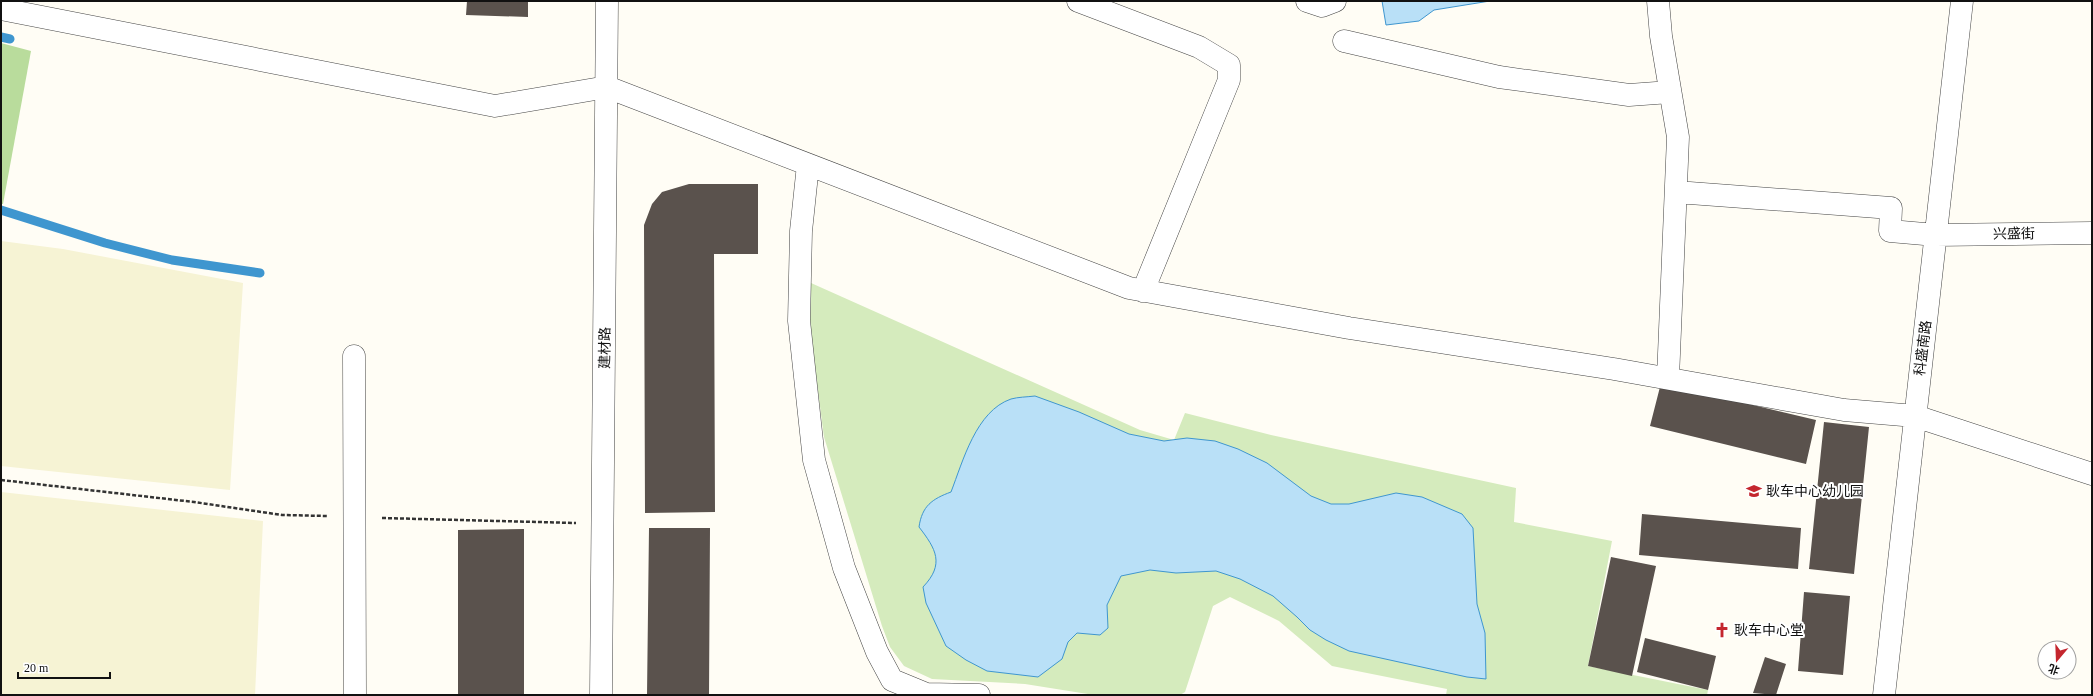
<svg xmlns="http://www.w3.org/2000/svg" width="2093" height="696" font-family="'Times New Roman','Noto Sans SC',serif">
<style>
.farmland{fill:#f6f3d4}
.green{fill:#d5ebbd}
.forest{fill:#b9dc9c}
.water{fill:#b9e0f7;stroke:#3f96cf}
.lines{fill:none;stroke-linecap:round;stroke-linejoin:round}
.stream{stroke:#3f96cf;stroke-width:9}
.building{fill:#5a524d}
.minor-casing{stroke:#444;stroke-width:23}
.path{stroke:#333;stroke-width:2.5;stroke-dasharray:4 2;stroke-linecap:butt}
.minor{stroke:#fff;stroke-width:22}
.labels{text-anchor:middle;dominant-baseline:central;stroke-width:4;stroke-linejoin:round;paint-order:stroke}
.street-label{font-size:14px;fill:#111;stroke:#fff}
.poi-label{font-size:14px;fill:#111;stroke:#fff;text-anchor:start}
</style>
<rect width="100%" height="100%" fill="#fffdf5"/>
<path class="farmland" d="M1 241 63 249 243 283 230 490 1 466Z
M1 492 263 521 255 695H1Z"/>
<path class="green" d="M811 283 1140 430 1174 440 1185 413 1271 435 1516 488 1514 522 1612 541 1588 666 1708 690 1707 695H1446L1447 689 1332 666 1279 621 1230 597 1213 606 1185 692 1180 695H1094L1025 684 932 679 904 666 890 647 882 626 824 437 813 353 810 319Z"/>
<path class="forest" d="M1 43 31 51 3 204H1Z"/>
<path class="water" d="M1382 1H1490L1434 10 1419 21 1386 25Z
M1035 396 1079 412 1129 434 1164 441 1187 438 1215 441 1238 449 1267 463 1311 496 1331 504H1349L1396 493 1422 497 1462 514 1473 528 1477 604 1485 633 1486 679 1467 677 1349 651 1326 640 1310 630 1297 617 1273 596 1240 579 1216 571 1176 573 1150 570 1121 576 1107 605 1108 628 1100 635 1077 633 1068 642 1062 659 1038 677 987 671 966 660 946 646 926 603 923 587C945 564 936 549 919 527 922 506 932 499 951 492 963 461 976 411 1011 399 1018 397 1027 397 1035 396Z"/>
<g class="lines">
<path class="stream" d="M1 37 10 39
M1 210 105 243 172 260 260 273"/>
</g>
<path class="building" d="M467 1H528V17L466 15Z
M689 184H758V254H714L715 512 645 513 644 225 652 204 662 192Z
M1661 383 1816 420 1806 464 1650 426Z
M1824 422 1869 427 1854 574 1809 569Z
M1642 514 1801 528 1798 569 1639 555Z
M649 528H710L709 695H647Z
M524 529V695H458V530Z
M1611 557 1656 566 1632 676 1588 666Z
M1804 592 1850 596 1843 675 1798 671Z
M1645 638 1716 656 1708 690 1637 672Z
M1765 657 1786 664 1776 695 1753 693Z"/>
<g class="lines">
<g class="minor-casing">
<path id="minor" d="M1078 1 1199 47 1229 65V80L1143 291
M1307 1 1322 6 1335 1
M1658 1 1661 36 1678 137 1668 378
M1 9 495 106 607 87 1129 288 1349 328 1614 369 1844 410 1915 416 2092 474
M1344 41 1499 77 1629 95 1670 92
M808 165 801 231 799 321 814 460 844 568 877 652 892 680 926 694 979 695
M1676 192 1891 208 1890 231 1936 235 2092 233
M354 356 355 695
M601 695 607 1
M1884 695 1962 1"/>
</g>
<path class="path" d="M1 480 194 502 282 515 327 516
M382 518 576 523"/>
<use href="#minor" class="minor"/>
</g>
<defs>
<g id="school-bare" transform="scale(1.2)"><path d="M0-5L7-2L0 1L-7-2ZM-4 1L0 2.5L4 1V4Q0 6-4 4Z" fill="#c4262e" stroke="#fff" stroke-width="2.5" paint-order="stroke"/></g>
<g id="church-bare" transform="scale(1.2)"><path d="M-1.2-6h2.4v3.5h3.3v2.4h-3.3V6h-2.4V-.1h-3.3v-2.4h3.3Z" fill="#c4262e" stroke="#fff" stroke-width="2.5" paint-order="stroke"/></g>
</defs>
<g fill-rule="evenodd">
<use href="#school-bare" x="1754" y="491"/>
<use href="#church-bare" x="1722" y="630"/>
</g>
<g class="labels">
<g class="street-label">
<text transform="translate(2014 234) rotate(-1)">兴盛街</text>
<text transform="translate(605 348) rotate(-89)">建材路</text>
<text transform="translate(1923 348) rotate(-83)">科盛南路</text>
</g>
<g class="poi-label">
<text x="1766" y="491">耿车中心幼儿园</text>
<text x="1734" y="630">耿车中心堂</text>
</g>
</g>
<rect width="2093" height="696" fill="none" stroke="#111111" stroke-width="4"/>
<g transform="translate(2057 660) rotate(199)"><circle r="19" fill="#ffffff" stroke="#a0a0a0"/>
<path d="M0-3L7 15L0 10L-7 15Z" fill="#c4262e"/>
<text y="-6" font-size="11" font-weight="bold" text-anchor="middle" fill="#111111">北</text>
</g>
<path d="M18 672v6h92v-6" fill="none" stroke="#111111" stroke-width="2"/>
<text x="24" y="672" font-size="12" fill="#111111" stroke="#ffffff" stroke-width="3" paint-order="stroke">20 m</text>
</svg>
